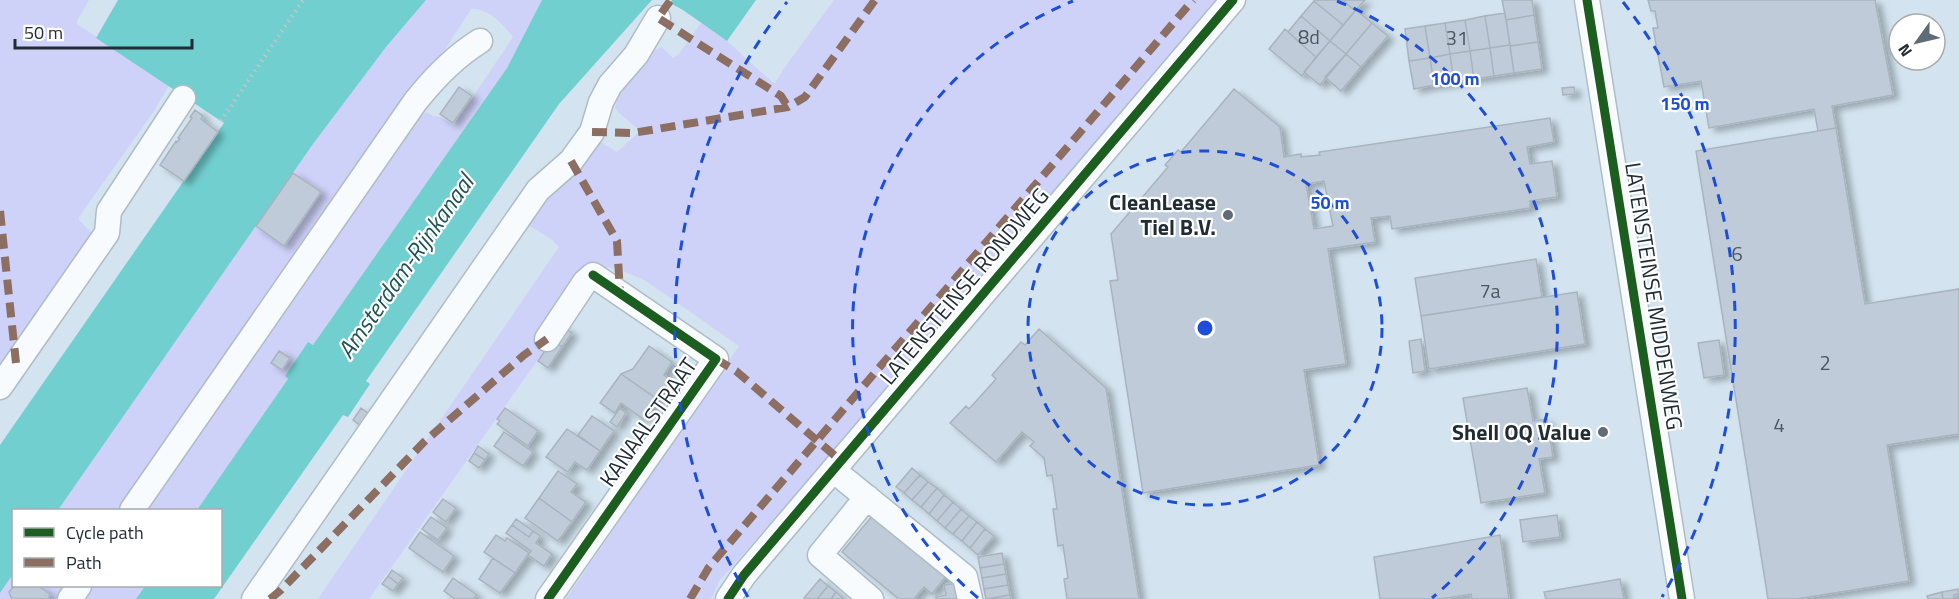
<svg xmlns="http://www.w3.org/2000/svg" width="1959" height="599" font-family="'Titillium Web',sans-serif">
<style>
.green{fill:#ced1f8}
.water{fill:#72cfcf}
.building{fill:#c0cbd9;stroke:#a9b3be;stroke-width:1.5;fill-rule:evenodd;filter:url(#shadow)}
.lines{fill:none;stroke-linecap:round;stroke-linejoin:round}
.minor-casing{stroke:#afbcc6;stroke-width:27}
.path{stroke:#c0c6ca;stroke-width:4;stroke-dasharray:1.5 4.5;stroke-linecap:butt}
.minor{stroke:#f8fbfd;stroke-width:24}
.quiet{stroke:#8d6e63;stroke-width:8;stroke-dasharray:15 8;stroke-linecap:butt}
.cycleway-casing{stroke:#fff;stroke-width:13}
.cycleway{stroke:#1b5e20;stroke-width:9}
.ring{fill:none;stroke:#1d4ed8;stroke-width:3;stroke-dasharray:10 8}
.poi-dot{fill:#5f6c76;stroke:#fff;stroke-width:2}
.labels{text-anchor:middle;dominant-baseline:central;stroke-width:4.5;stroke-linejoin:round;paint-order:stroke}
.number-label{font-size:20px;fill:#4c5762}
.poi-label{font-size:22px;font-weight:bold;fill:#212c35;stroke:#fff;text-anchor:end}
.street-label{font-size:22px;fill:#212c35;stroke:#fff}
.water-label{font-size:24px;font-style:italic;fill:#1e5351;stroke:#fff}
.centre{fill:#1d4ed8;stroke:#fff;stroke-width:3}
.ring-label{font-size:18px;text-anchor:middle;font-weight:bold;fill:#1d4ed8;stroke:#fff;stroke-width:4.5;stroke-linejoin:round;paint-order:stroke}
</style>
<defs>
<filter id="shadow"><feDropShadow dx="6" dy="4" stdDeviation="3" flood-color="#0004"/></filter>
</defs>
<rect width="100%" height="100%" fill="#d3e4f0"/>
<path class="green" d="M0 0H89L77 21V24L169 85 154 111 79 217V220L94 235 0 370Z
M426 0H542L507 68 313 345 308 342 285 376 289 379 197 510H148L150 503 181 462 215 410 226 397 419 120 426 112 433 116 441 117 454 125 513 37C503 24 489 8 471 9L439 59 435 60V64L121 510H58L313 144 386 47Z
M834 0H1219L896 382 720 580 711 599H566L739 346 646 281 623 271 607 267 601 270 369 599H318L559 247 551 239 528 225 545 194 597 140 617 152 640 131 618 112 615 108C621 85 639 56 662 47L673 58 679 54 701 23 727 41 771 81 775 83C793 54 814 28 834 0Z
M13 574 14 586H68L59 599H0V593Z
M94 586H145L136 599H85Z"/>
<path class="water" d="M118 0H426L386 47 313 144 58 510H14L13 574 0 593V445L224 123 96 38Z
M542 0H652L559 104 366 381 370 384 348 417 343 415 214 599H136L145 586H220V510H197L288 379 285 376 308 342 313 345 507 68Z
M672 0H756L727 41 683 10 670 3Z"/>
<path class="building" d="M1315 0H1343L1355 11 1343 25 1314 1Z
M1343 0H1365L1355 11Z
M1502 0H1532L1534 15 1506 20Z
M1648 0H1875L1893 95 1832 106 1836 128 1818 131 1814 109 1709 128 1701 81 1664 87 1653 28H1658L1655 11H1651Z
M1314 1 1343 25 1330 41 1301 16Z
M1356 10 1372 23 1346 54 1330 41Z
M1505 13 1510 45 1490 48 1485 16Z
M1534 15 1538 42 1510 46 1506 20Z
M1301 16 1330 41 1316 57 1288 32Z
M1485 16 1490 48 1470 51 1465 20Z
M1465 20 1470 51 1450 54 1445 23Z
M1372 23 1388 36 1361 67 1346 54Z
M1445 23 1450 54 1430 58 1425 26Z
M1425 26 1430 58 1409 61 1405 29Z
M1285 29 1316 57 1302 76 1269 49Z
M1330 41 1346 54 1320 85 1304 72Z
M1538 42 1542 69 1514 73 1510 46Z
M1510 45 1514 73 1494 76 1490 48Z
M1490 48 1494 76 1474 79 1470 51Z
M1470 51 1474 79 1454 82 1450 54Z
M1346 54 1361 67 1341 91 1325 77Z
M1450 54 1454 82 1434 85 1430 58Z
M1430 58 1434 85 1414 89 1409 61Z
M459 87 472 96 453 123 440 114Z
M1574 87 1575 94 1563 95 1562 88Z
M1234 89 1280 127 1284 157 1301 154V157L1320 155 1319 152 1550 118 1554 142 1527 147 1530 164 1552 161 1557 197 1530 201V208L1392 229 1390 216 1371 218 1375 242 1328 249 1346 364 1304 370 1319 465 1143 493 1110 281 1118 280 1111 234 1168 167 1165 165 1178 150 1181 152ZM1324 181 1333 226 1314 229 1306 184Z
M195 110 203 116 201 119 218 132 184 181 160 165 176 141 177 142 180 139 178 138 192 118 190 117Z
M1836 128 1865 304 1959 289V434L1887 445 1909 581 1797 599H1768L1696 151Z
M293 173 321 192 284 246 256 226Z
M1536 259 1542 297 1421 316 1415 278Z
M1577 292 1585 344 1429 369 1421 316Z
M562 326 572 333 562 347 552 340Z
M1039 329 1106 388 1139 599H1067L1064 579 1068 578 1063 545 1058 546 1053 509H1057L1052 475 1047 476 1044 458 1030 446 1034 442 1022 432 996 462 950 423 966 406 969 409 996 379 992 375 1021 342 1025 345Z
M1421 339 1425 371 1413 373 1409 341Z
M552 340 562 347 548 368 538 361Z
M1719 340 1724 375 1704 378 1698 343Z
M649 346 672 362 664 375 671 380 657 399 621 374 633 369Z
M279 351 290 358 282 370 271 363Z
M621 374 657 399 643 419 621 403 615 413 600 403Z
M1527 388 1533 421 1547 419 1553 457 1539 459 1545 493 1481 503 1463 398Z
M361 408 372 416 364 428 353 420Z
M505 408 538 431 528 446 497 424 500 421 497 419Z
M620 408 626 413 617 427 610 422Z
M592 416 614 431 600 451 578 435Z
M567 429 600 451 587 470 575 462 568 472 546 457Z
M504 432 533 452 523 466 494 446Z
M478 446 489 454 485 460 474 453Z
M474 453 485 460 479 468 469 461Z
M912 468 920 475 904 493 896 487Z
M558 471 577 484 571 492 586 502 572 522 539 498Z
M920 475 928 482 912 500 904 493Z
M928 482 937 488 921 507 912 500Z
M937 488 944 495 929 514 921 507Z
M944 495 953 502 937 521 929 514Z
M539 498 572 522 558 541 525 518Z
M443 499 456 508 446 522 433 512Z
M953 502 961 509 945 528 937 521Z
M961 509 969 516 953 534 945 528Z
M874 514 947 575 932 594 924 587 914 599H899L842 552Z
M1557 515 1560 537 1523 542 1520 520Z
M969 516 977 522 962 541 953 534Z
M431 517 447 528 438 540 422 529Z
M516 519 533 531 529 537 512 525Z
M977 522 985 529 970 548 962 541Z
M512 525 529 537 533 531 540 536 536 543 552 554 544 566 528 555 531 551 506 533Z
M985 529 994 536 978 555 970 548Z
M420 532 454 556 443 572 409 548Z
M496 535 505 541 507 538 529 553 515 573 484 552Z
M1500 535 1509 599H1472L1471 594 1440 599H1380L1374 557Z
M1002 553 1004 564 980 568 978 557Z
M493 558 515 573 500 593 479 579Z
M1004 564 1006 574 982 578 980 568Z
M392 570 403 578 398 584 388 576Z
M1006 574 1008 585 984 589 982 578Z
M388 576 398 584 393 591 382 584Z
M453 578 477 595 473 599H455L444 591Z
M820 579 828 586 817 599H806L804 598Z
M1620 579 1624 599H1546L1544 592Z
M958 583 961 599H936V597L946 595 944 585Z
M1008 585 1010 595 986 599 984 589Z
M14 586H38L50 594 48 599H12L9 592Z
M828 586 836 592 831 599H817Z
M1958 589 1959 594 1954 595 1953 599H1943L1942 592Z
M836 592 844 599H831Z
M1942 592 1943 599H1928L1927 596Z
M1010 595 1011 599H986Z"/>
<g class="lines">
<g class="minor-casing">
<path id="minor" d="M1587 0 1682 599
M547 339 585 282 593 275 716 359 548 599
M0 387 107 233 109 211 183 98
M833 470 965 577 970 599
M867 497 820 555 871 599
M132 510 415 102C434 78 454 57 480 41
M70 599 79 586
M254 599 538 190 571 161 592 132 601 102 610 85 636 55 658 18
M728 599 744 575 1233 0"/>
</g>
<path class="path" d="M221 121 303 0"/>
<use href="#minor" class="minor"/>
<path class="quiet" d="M670 1 658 18 781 96 788 107
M592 132 633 133 788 107 805 97 875 0
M571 161 617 241 620 293
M0 211 16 363
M716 359 736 371 841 461
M270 599 281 590 424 442 524 355 547 339
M690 599 709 567 1193 0"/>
<g class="cycleway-casing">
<path id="cycleway" d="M1587 0 1682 599
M548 599 716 359 593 275
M728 599 744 575 1233 0"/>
</g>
<use href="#cycleway" class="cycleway"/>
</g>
<g class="ring">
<circle cx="1205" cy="328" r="177"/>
<path d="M978 598A353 353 0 0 1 1073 1M1337 1A353 353 0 0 1 1432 598"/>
<path d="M748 597A530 530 0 0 1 787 2M1623 2A530 530 0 0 1 1662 597"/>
</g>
<g class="poi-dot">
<circle cx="1228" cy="215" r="6"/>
<circle cx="1603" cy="432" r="6"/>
</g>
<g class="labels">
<g class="number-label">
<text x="1309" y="36">8d</text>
<text x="1457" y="37">31</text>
<text x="1737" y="253">6</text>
<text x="1490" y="290">7a</text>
<text x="1825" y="362">2</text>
<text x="1779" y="424">4</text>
</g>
<g class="poi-label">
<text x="1216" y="202">CleanLease<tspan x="1216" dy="25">Tiel B.V.</tspan></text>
<text x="1591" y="432">Shell OQ Value</text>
</g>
<g class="street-label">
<text transform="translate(964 286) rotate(-50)">LATENSTEINSE RONDWEG</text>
<text transform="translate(1654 296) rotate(81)">LATENSTEINSE MIDDENWEG</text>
<text transform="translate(648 422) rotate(-55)">KANAALSTRAAT</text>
</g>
<g class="water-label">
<text transform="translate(405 266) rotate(-55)">Amsterdam-Rijnkanaal</text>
</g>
</g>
<circle cx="1205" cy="328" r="9" class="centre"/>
<g class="ring-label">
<text x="1455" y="85">100 m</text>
<text x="1685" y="110">150 m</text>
<text x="1330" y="209">50 m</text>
</g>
<rect x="12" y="509" width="210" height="78" fill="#ffffff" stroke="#a6abae" stroke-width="1.5"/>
<rect x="24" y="528" width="30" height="9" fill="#1b5e20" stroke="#a6abae" stroke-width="1.5"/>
<text x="66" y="539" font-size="18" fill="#212c35">Cycle path</text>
<rect x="24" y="558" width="30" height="9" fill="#8d6e63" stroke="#a6abae" stroke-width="1.5"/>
<text x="66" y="569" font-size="18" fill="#212c35">Path</text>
<g transform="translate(1917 42) rotate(236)"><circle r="28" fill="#ffffff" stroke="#a6abae" stroke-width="1.5"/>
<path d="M0-4.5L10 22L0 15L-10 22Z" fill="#5f6c76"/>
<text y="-9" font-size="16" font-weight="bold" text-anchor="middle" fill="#212c35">N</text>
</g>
<path d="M15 39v9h177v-9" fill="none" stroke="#212c35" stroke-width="3"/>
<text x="24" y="39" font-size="18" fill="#212c35" stroke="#ffffff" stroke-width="4.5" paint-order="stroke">50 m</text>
</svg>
